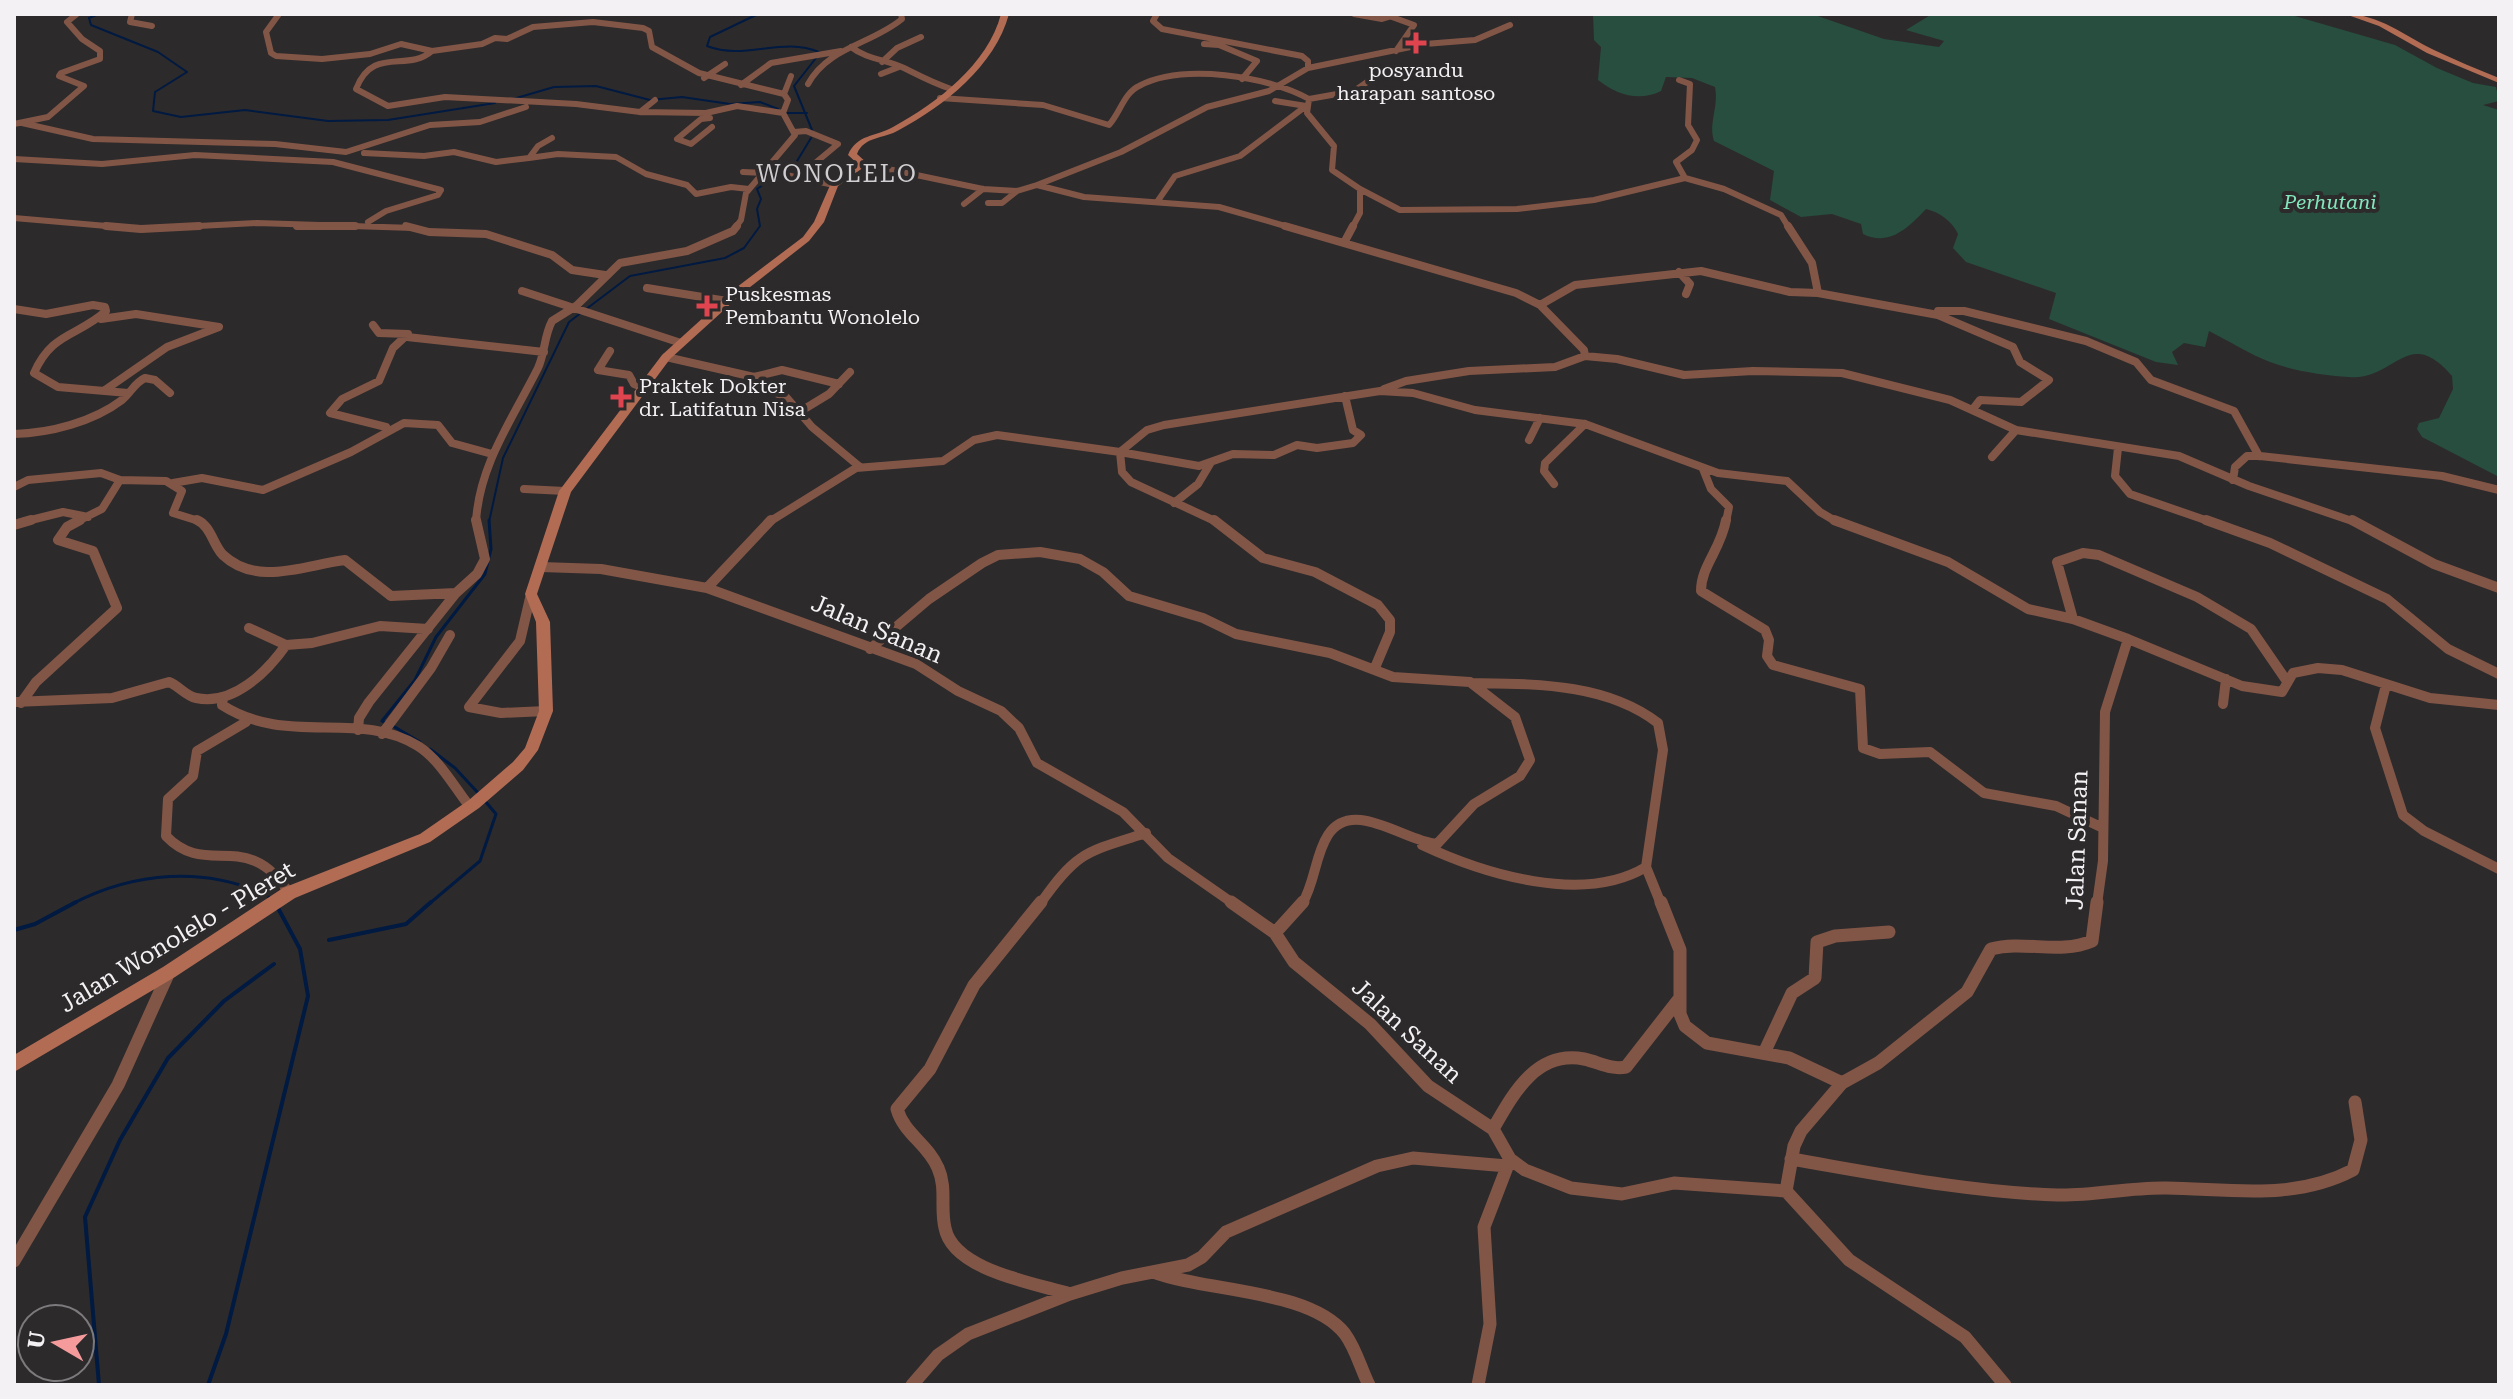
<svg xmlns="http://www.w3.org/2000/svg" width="2513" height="1399" font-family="'Roboto Serif',serif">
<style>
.green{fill:#274e3e}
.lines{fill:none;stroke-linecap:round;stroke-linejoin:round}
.stream-far2{stroke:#001a41;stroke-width:2}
.stream-far1{stroke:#001a41;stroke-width:3}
.stream{stroke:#001a41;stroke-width:4}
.street-far3{stroke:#825646;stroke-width:6}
.street-far2{stroke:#825646;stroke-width:8}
.street-far1{stroke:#825646;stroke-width:10}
.street{stroke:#825646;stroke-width:13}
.secondary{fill:#b26c54;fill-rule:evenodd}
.health-dot{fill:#e0444e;stroke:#2d2a2c;stroke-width:3}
.labels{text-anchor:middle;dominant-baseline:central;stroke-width:8;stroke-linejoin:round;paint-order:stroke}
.far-poi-label{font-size:20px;fill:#f3f1f3;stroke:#2d2a2c;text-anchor:start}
.far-park-label{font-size:20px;font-style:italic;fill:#83e7bd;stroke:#2d2a2c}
.far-quarter-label{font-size:24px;letter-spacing:2px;fill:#d1ced1;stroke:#2d2a2c}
.street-label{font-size:24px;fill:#f3f1f3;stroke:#2d2a2c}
</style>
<rect width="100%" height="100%" fill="#2d2a2c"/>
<path class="green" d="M1593 14H1812L1884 39 1939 47 1944 41 1906 30 1932 14H2288L2395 45 2437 68 2473 83 2496 87 2499 101 2483 105 2499 110V477L2422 437 2417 429 2419 423 2439 418 2453 389 2452 376C2407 324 2396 381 2349 377 2322 375 2294 371 2270 362 2249 354 2229 341 2209 331L2205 347 2184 343 2172 352 2178 365 2156 362 2049 319 2056 293 1966 262 1953 248 1958 234C1952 221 1939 212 1926 209 1908 228 1889 247 1863 234L1861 224 1832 214 1801 217 1770 200 1774 171 1714 141C1708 124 1719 107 1715 87L1692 78 1666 77 1661 91C1639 102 1617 95 1598 80L1601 47 1594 40Z"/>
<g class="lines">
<path class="stream-far2" d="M99 14 89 18 91 25 158 52 187 72 155 92 153 111 181 117 245 110 328 121 388 120 495 103
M758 14 710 37 707 46C745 61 782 36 819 52
M513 99 554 87 596 86 650 100 682 97 730 104 760 102 778 109
M787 113H807
M812 130 794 86 816 58
M784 172 794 166 811 138
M489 522 503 458 569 322 630 276 725 258 744 248 760 226 757 209 761 199 757 189 777 175"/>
<path class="stream-far1" d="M386 723 382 721 415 680 436 637 485 574 491 549 489 520
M393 726 420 742
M430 749 455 768 480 795
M72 904C133 872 207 865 269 897
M429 904 480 861 496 814 485 801"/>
<path class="stream" d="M14 930 35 924 76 902
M329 940 406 924 431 902
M99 1385 85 1217 120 1140 168 1058 224 1001 274 964
M208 1385 226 1334 308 996 300 949 278 908"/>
<path class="street-far3" d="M132 14 130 22 152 26
M279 14 266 32 271 53 276 56 322 59 370 54 401 44 432 51C407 73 373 45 356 89L388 106 445 97 576 104 640 112 706 113 737 106 783 113 795 135 746 193 741 220 735 228
M1157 14 1153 21 1162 29 1302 56 1308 61V68
M1354 14 1382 19 1395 15
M1392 17 1414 25 1396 51
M1204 44 1219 45 1257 61 1242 79
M851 47C868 60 886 59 904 68 920 76 933 83 951 89
M432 51 482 44 495 38 507 39 533 27 593 22 643 28 649 31 652 47 699 73 784 94 788 100 783 113
M882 62 897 48 921 37
M881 74 899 67
M704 78 725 64
M1679 80 1690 84 1688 125 1697 140 1692 150 1676 162 1685 178
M808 84C828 47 872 44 902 19L901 14
M741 85 771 63 841 51
M784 94 791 76
M940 98 1043 105 1109 125C1120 113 1124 93 1139 86 1182 63 1269 76 1309 99L1307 113 1334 146 1332 170 1360 189V213L1352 228
M1309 99 1354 91 1370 80
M1275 101 1306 106
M640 112 655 100
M710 118 701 119 677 139 691 144 712 127
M22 123 93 139 275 144 346 152 430 125 480 122 526 107
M14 124 48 117 84 86 59 76 61 73 100 59V51L82 39 67 22 77 14
M794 132 806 131 838 144 808 169
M364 153 424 156 454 152 496 162 529 158 538 146 552 138
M529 158 558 154 616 157 646 174 687 185 696 194 731 187 749 189
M14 159 102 164 195 155 333 162 441 190 438 195 386 211 368 222
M864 164 983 189 1017 191 1037 185 1084 197 1219 207 1292 228
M767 171 834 185
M743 172 764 173
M1037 185 1121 152 1207 107 1269 91 1308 68 1425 44 1475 40 1510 25
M1360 189 1400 210 1517 209 1594 200 1685 178 1724 189 1781 215 1789 228
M1157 202 1175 176 1240 156 1306 106
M988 203H1002L1017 191
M964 204 983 189
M14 218 130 228
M160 228 257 223 414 228"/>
<path class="street-far2" d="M106 226 141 229 199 226
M297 226H355
M406 226 429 232 486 234 552 255 572 270 605 275
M1285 226 1516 293 1540 305 1584 350 1585 356
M1788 226 1812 263 1818 293
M1345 241 1353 226
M1679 272 1690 284 1686 294
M647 288 727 301
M522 291 681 343
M1540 305 1575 285 1701 271 1790 292 1818 293 1938 315 2013 347 2020 362 2049 380 2021 402 1980 400 1973 409
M14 309 46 314 93 305 105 307 106 311C77 337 52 332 34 373L58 387 128 393
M1938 311H1964L2086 341 2136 362 2151 380 2234 411 2259 456
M101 319 136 314 219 327 167 347 105 390
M373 325 379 333 408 334 393 348 379 381 342 399 330 413 386 427
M407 337 544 352
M610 351 598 370 629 375 634 384 642 387
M666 357 754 377 782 370 839 384
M754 377 756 384 787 398 812 427 860 467
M1384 389 1406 381 1469 371 1555 367 1585 356 1617 359 1684 375 1753 371 1842 373 1950 400 2016 430 2179 456 2249 486 2355 522
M801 411 829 394 850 372
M14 434C50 433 93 422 122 400 131 393 134 383 145 378L155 380 170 393
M1529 440 1540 418
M2118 448 2115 476 2130 494 2211 522
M1992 457 2016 430
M1703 469 1711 489 1729 507 1726 522
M2233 480 2235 467 2247 456H2260L2442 476 2499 490
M173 483 202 478 263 490 351 452 404 423 438 425 452 443 492 454
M1554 484 1544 471 1545 463 1585 424
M14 487 28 480 101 473 120 480 166 481 182 491 173 513 202 522
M524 489 565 491
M1174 503 1198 484 1210 464
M23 522 63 512 88 517
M76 522 102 509 120 480
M476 522C479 465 513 418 538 368 545 353 544 336 552 321L576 306 620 263 687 251 733 231 737 226
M769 522 856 468 943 461 974 440 997 435 1120 452 1147 430 1164 425 1380 391 1413 393 1475 410 1585 424 1718 473 1787 481 1820 512 1837 522
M1217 522 1131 482 1122 472 1120 452 1199 466 1233 454 1274 455 1297 445 1317 448 1353 443 1361 435 1353 430 1345 396"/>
<path class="street-far1" d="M197 520C211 526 213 545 223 555 257 587 305 565 345 560L391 596 456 593
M1214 520 1263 558 1315 572 1378 605 1390 620V632L1374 670
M1726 520C1721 549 1701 566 1701 591L1765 630 1769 640 1767 656 1773 665 1860 689 1863 748 1880 754 1930 752 1984 793 2056 806 2103 828
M1834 520 1948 562 2028 609 2073 619 2128 639
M2206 520 2270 543 2387 599 2448 649 2499 674
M2352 520 2434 564 2499 588
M14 525 31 520
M541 567 601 569 707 588 916 664 958 691 1001 711 1019 728 1037 763 1123 812 1168 858 1234 904
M707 588 771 520
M531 594 520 641 469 707 501 713 546 711
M2073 619 2057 562 2083 553 2099 555 2197 597 2251 629 2286 680
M249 628 286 645 312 643 380 626 428 629
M870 649 929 599 982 563 998 555 1040 552 1080 559 1103 572 1129 596 1203 618 1236 634 1330 653 1393 677 1470 682 1515 717 1530 760 1520 776 1474 804 1437 844C1405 842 1353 797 1328 835 1315 855 1315 883 1302 904
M1472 683C1535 684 1606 683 1658 723L1663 750 1646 867 1661 904
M2386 685 2375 728 2403 815 2424 831 2499 869
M223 698 222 705C287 747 358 709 418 746 440 760 454 787 470 807
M14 702 112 698 169 682C179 686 186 696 196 698 233 706 267 672 286 645
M21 703 36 682 117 608 93 551 58 540 67 527 80 520
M2223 704 2226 679
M246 722 197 751 193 776 168 799 166 836C207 879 247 827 289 893
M358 730 359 718 369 702 456 593 477 574 485 559 476 520
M382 734 431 668 450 635
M1422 845C1484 874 1583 905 1646 867
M1040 904C1077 851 1086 852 1146 833
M2097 904 2103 861 2105 712 2128 639 2242 686 2282 692 2293 673 2318 668 2342 670 2430 698 2499 705"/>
<path class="street" d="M1041 902 974 985 930 1069 897 1109C904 1134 928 1144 938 1168 947 1188 940 1208 945 1228 953 1270 1034 1283 1070 1294
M1231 902 1275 933 1294 962 1370 1024 1428 1086 1493 1129 1510 1159 1525 1170 1571 1188 1622 1194 1674 1183 1786 1191 1794 1146 1801 1131 1842 1083 1878 1063 1967 992 1991 949C2025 940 2059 955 2092 941L2097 902
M1661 902 1680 950V1014L1685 1026 1707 1043 1789 1058 1842 1083
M1275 933 1303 902
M1764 1053 1792 993 1815 978 1817 942 1835 936 1889 932
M1493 1129C1513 1094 1536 1050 1584 1059 1599 1062 1610 1070 1626 1067L1679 999
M1791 1159C1879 1174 1968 1192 2057 1195 2094 1196 2130 1187 2167 1188 2231 1189 2294 1201 2353 1170L2361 1140 2355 1102
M1786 1191 1849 1260 1965 1337 2005 1385
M14 1261 118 1085 169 972
M1153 1272C1206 1292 1310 1289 1345 1334 1356 1349 1361 1369 1369 1385
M912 1385 938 1355 968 1334 1070 1294 1122 1278 1188 1265 1202 1257 1226 1232 1377 1166 1413 1158 1507 1166
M1478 1385 1490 1324 1484 1227 1509 1162"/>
<path class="secondary" d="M1001 14H1009C995 66 944 106 899 130 884 139 864 136 857 154L868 164 838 186 824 222 809 241 745 291 670 359 571 492 537 594 550 622 553 711 538 750 523 770 479 808 430 842 295 898 175 977 14 1072V1055L163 967 283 888 420 834 469 800 513 762 525 748 539 711 536 622 525 594 559 491 662 355 737 287 803 237 814 222 831 183 858 164 848 155C857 134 875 137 893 127 937 103 988 64 1001 14Z
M2345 14C2379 14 2405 36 2434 50 2455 60 2477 69 2499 78V83L2427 53 2379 26Z"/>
</g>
<g class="health-dot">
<path d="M1412 31h8v8h8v8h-8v8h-8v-8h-8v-8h8z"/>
<path d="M703 294h8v8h8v8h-8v8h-8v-8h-8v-8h8z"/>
<path d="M617 385h8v8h8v8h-8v8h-8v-8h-8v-8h8z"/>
</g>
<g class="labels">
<g class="far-poi-label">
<text x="1416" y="70" text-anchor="middle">posyandu<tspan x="1416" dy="23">harapan santoso</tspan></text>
<text x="725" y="294">Puskesmas<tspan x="725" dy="23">Pembantu Wonolelo</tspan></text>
<text x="639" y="386">Praktek Dokter<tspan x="639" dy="23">dr. Latifatun Nisa</tspan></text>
</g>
<g class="far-park-label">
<text x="2330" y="202">Perhutani</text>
</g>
<g class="far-quarter-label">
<text x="837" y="174">WONOLELO</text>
</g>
<g class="street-label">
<text transform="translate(877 629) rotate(23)">Jalan Sanan</text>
<text transform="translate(2077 840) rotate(-88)">Jalan Sanan</text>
<text transform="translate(177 937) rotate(-31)">Jalan Wonolelo - Pleret</text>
<text transform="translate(1407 1031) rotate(43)">Jalan Sanan</text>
</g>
</g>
<rect width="2513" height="1399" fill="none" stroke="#f3f1f3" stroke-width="32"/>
<g transform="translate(56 1343) rotate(279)"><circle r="38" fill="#2d2a2c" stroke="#7c7a7c" stroke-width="2"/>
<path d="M0-6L14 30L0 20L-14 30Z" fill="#f59b9c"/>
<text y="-12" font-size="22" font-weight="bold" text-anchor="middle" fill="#f3f1f3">U</text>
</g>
</svg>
